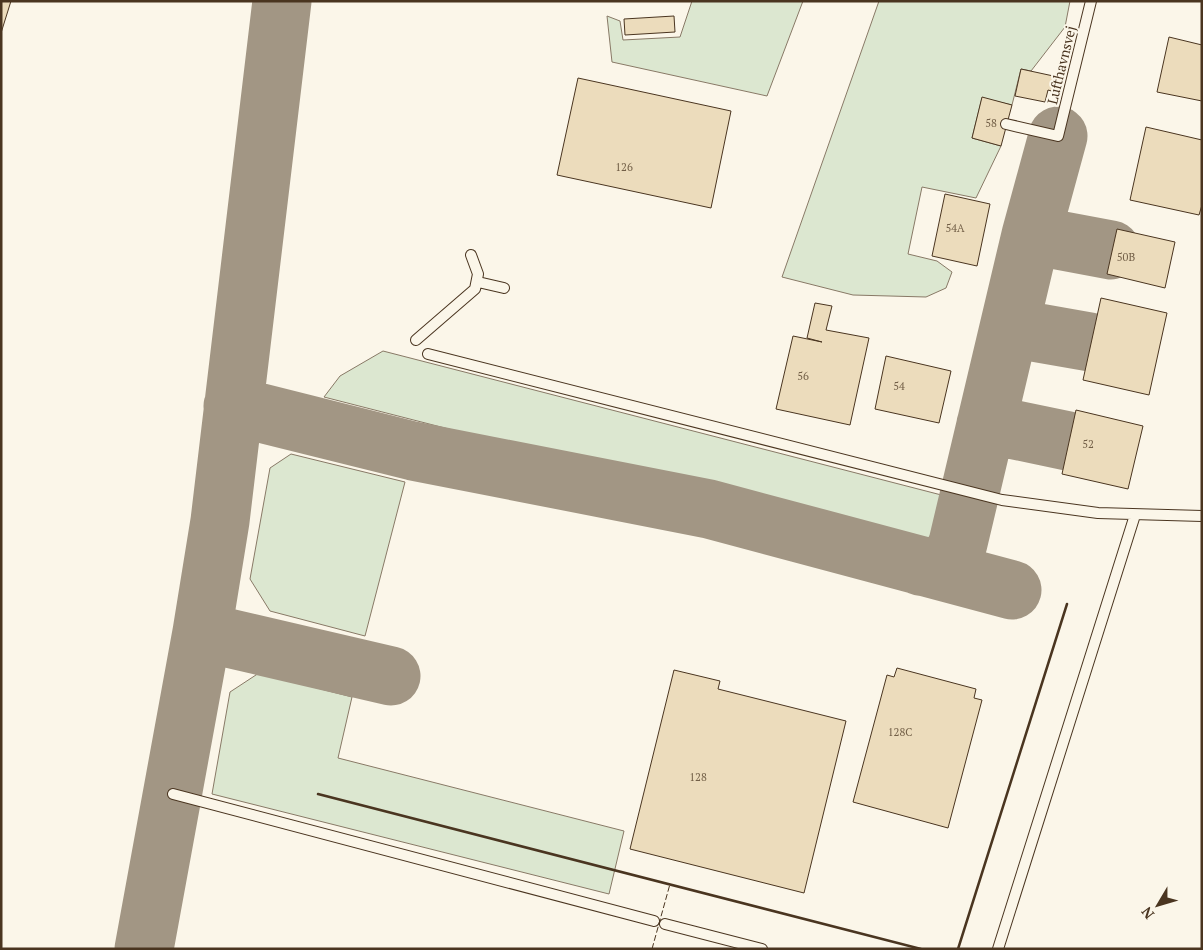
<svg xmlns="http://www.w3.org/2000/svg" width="1203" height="950" font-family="'PT Serif',serif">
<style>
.green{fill:#dce7d0;stroke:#887966}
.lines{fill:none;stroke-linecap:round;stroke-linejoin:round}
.taxiway{stroke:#a29684;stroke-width:59}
.building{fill:#ecdcbc;stroke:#4a3520}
.lane-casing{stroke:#4a3520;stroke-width:12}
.lane{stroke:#fbf6e9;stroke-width:10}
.fence{stroke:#4a3520;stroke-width:1;stroke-dasharray:6 2.5;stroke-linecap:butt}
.wall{stroke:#4a3520;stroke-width:2.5}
.labels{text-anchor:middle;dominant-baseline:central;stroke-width:4;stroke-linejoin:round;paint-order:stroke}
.number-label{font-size:11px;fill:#725f47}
.street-label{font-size:14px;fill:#4a3520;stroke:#fbf6e9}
</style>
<rect width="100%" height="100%" fill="#fbf6e9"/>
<path class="green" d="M692 1H803L767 96 612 62 607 16 620 21 623 40 680 37Z
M879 1H1070L1065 27 1031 71 1021 69 1012 105 982 98 972 138 1001 146 976 198 922 187 908 254 937 261 952 272 946 288 926 297 853 295 782 277Z
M383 351 953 498 944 538 924 551 324 397 340 376Z
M291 454 405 482 365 636 270 611 250 579 270 468Z
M259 673 352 697 338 758 624 831 609 894 212 794 230 692Z"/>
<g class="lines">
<path class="taxiway" d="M1031 235 1111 250
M1010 328 1090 342
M233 406 413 451 709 509 1012 590
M986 424 1068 441
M920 566C940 570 952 561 958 543L1031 235 1058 136
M202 632 391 676
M144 949 202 632 220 521 282 1"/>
</g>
<path class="building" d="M1 1H11L1 33Z
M674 16 675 32 625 35 624 19Z
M1169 37 1202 45V101L1157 92Z
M1021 69 1058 77 1055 92 1048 90 1045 102 1015 96Z
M578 78 731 111 711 208 557 175Z
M982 97 1012 105 1001 146 972 138Z
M1146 127 1202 140V205L1199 215 1130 200Z
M945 194 990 204 977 266 932 256Z
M1117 229 1175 242 1165 288 1107 274Z
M1101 298 1167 313 1149 395 1083 380Z
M815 303 832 306 826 330 869 338 850 425 776 409 793 336 822 342 807 338Z
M886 356 951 371 939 423 875 409Z
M1076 410 1143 426 1128 489 1062 474Z
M897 668 976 689 974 698 982 700 948 828 853 802 887 675 894 677Z
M674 670 720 681 718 689 846 721 804 893 630 849Z"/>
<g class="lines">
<g class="lane-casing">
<path id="lane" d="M1006 124 1058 136 1091 1
M478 282 504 288
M416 340 475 289 478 274 471 255
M428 354 1002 500 1098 513 1202 516
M173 794 654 921
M665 924 762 949
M998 949 1135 515"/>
</g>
<use href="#lane" class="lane"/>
<path class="fence" d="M652 949 670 884"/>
<path class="wall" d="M318 794 921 949
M958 949 1067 604"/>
</g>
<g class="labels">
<g class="number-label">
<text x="991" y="123">58</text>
<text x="624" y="167">126</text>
<text x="955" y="228">54A</text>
<text x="1126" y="257">50B</text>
<text x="803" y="376">56</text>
<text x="899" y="386">54</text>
<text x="1088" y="444">52</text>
<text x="900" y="732">128C</text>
<text x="698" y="777">128</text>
</g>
<g class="street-label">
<text transform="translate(1061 65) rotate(-76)">Lufthavnsvej</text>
</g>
</g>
<rect width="1203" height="950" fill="none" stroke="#4a3520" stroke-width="5"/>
<g transform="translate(1158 905) rotate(232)" stroke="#fbf6e9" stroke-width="4" paint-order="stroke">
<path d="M0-4L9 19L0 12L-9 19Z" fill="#4a3520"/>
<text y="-8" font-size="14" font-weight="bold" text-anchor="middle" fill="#4a3520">N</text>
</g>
</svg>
